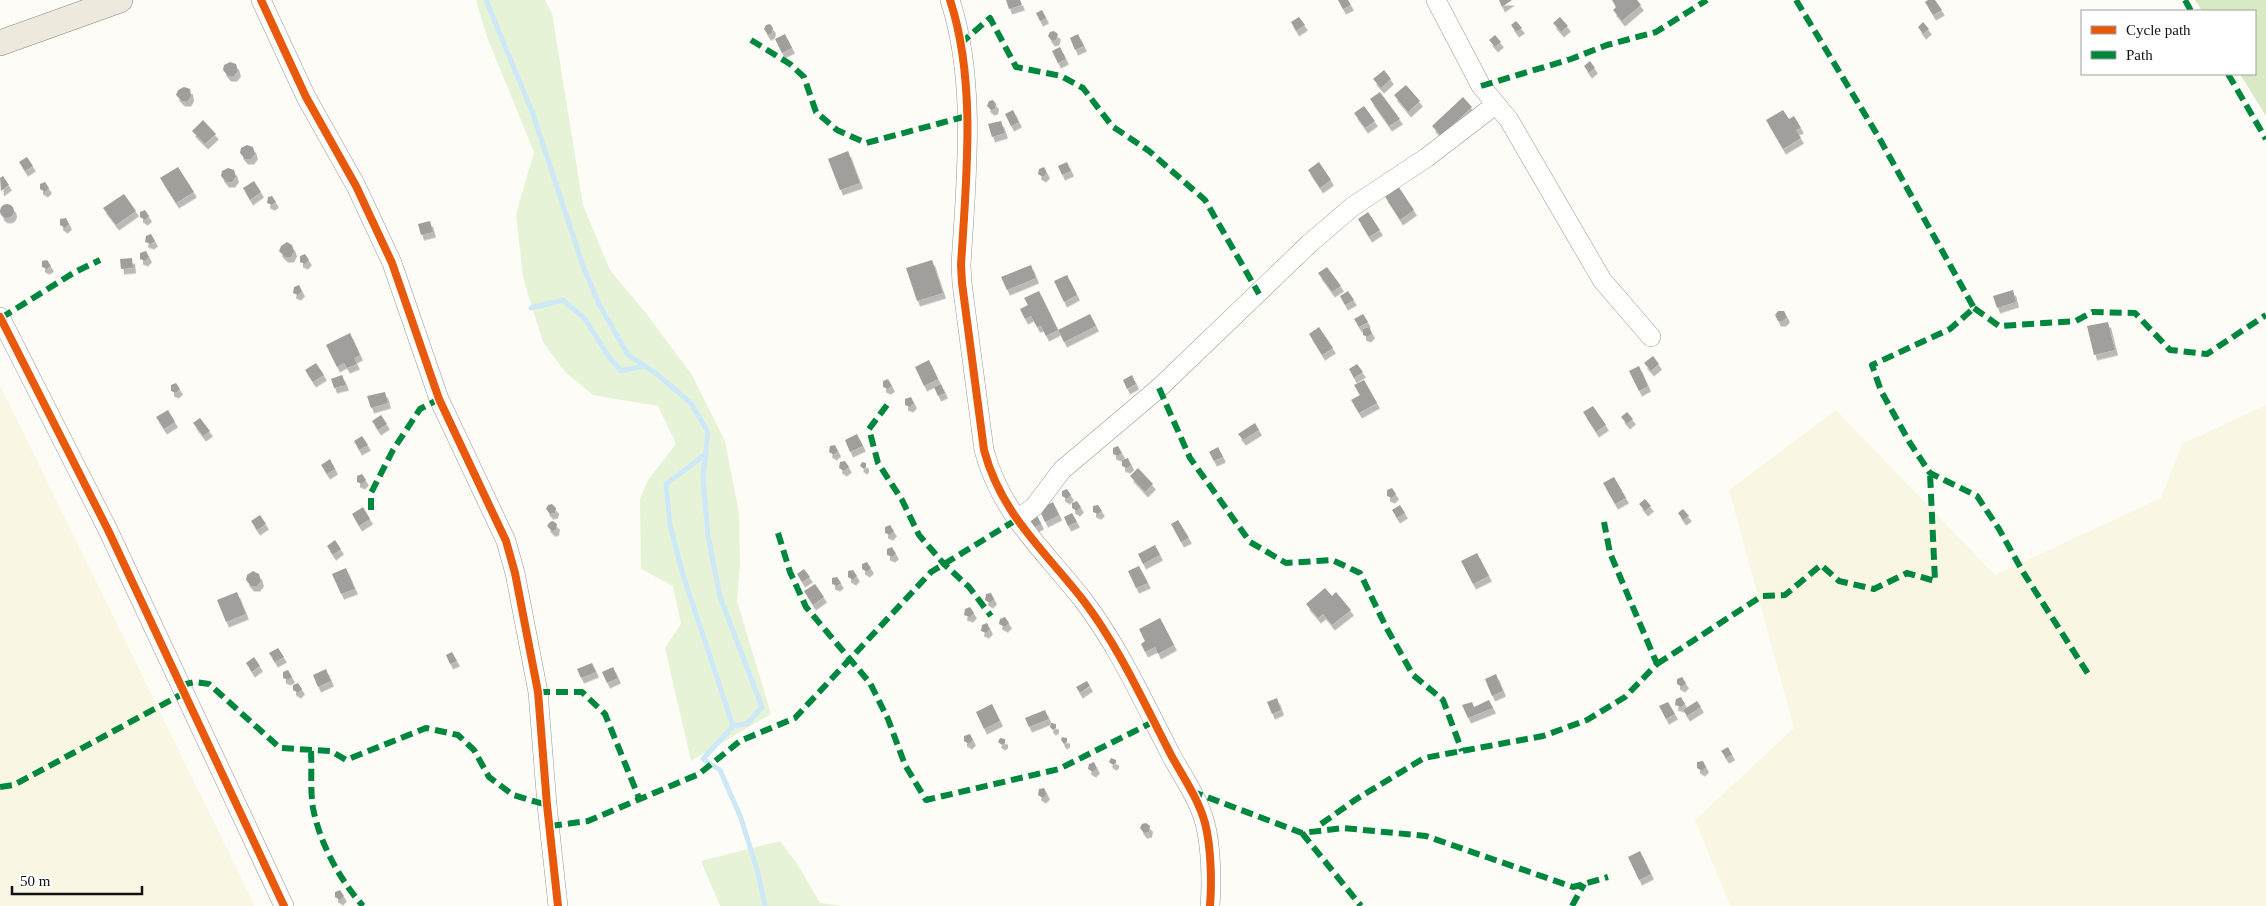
<svg xmlns="http://www.w3.org/2000/svg" width="2266" height="906" font-family="'Times New Roman',serif">
<style>
.farmland{fill:#f9f7e4}
.green{fill:#e7f3d7}
.forest{fill:#d8eac5}
.lines{fill:none;stroke-linecap:round;stroke-linejoin:round}
.stream{stroke:#cde8f7;stroke-width:5}
.building{fill:#a19f9c;filter:url(#shadow)}
.minor-casing{stroke:#979795;stroke-width:20}
.major-casing{stroke:#858482;stroke-width:26}
.minor{stroke:#fffffe;stroke-width:19}
.major{stroke:#ede9dc;stroke-width:25}
.quiet{stroke:#00873e;stroke-width:6;stroke-dasharray:12 6;stroke-linecap:butt}
.cycleway-casing{stroke:#fff;stroke-width:11}
.cycleway{stroke:#e8590c;stroke-width:8}
</style>
<defs>
<filter id="shadow"><feDropShadow dx="3" dy="5.5" stdDeviation="0" flood-color="#0004"/></filter>
</defs>
<rect width="100%" height="100%" fill="#fdfcf7"/>
<path class="farmland" d="M0 385 255 906H0Z
M2266 405V906H1730L1695 820 1794 728 1729 490 1836 410 1995 575 2161 498 2182 444Z"/>
<path class="green" d="M476 0H545L552 13 583 205 610 270 645 312 692 375 725 441 739 513 740 565 737 601 771 714 691 761 665 648 681 624 673 586 641 569 640 499 648 480 676 444 658 406 593 395 566 373 543 342 523 278 516 214 534 152 487 37Z
M780 841 798 865 820 903 844 906H720L701 861Z"/>
<path class="forest" d="M2195 0H2266V116L2240 74H2255V11H2202Z"/>
<g class="lines">
<path class="stream" d="M486 0 533 114 583 266 599 304 628 355 654 372 691 403 708 432 703 477 708 536 720 597 762 707 748 723 733 726
M531 308 563 300 585 319 609 357 621 371 644 366
M706 454 666 484 670 525 683 575 733 726 703 759 720 770 741 818 758 873 765 906"/>
</g>
<path class="building" d="M1006 0H1020L1022 5 1009 9Z
M1338 0H1348L1351 5 1343 9Z
M1499 0H1512L1502 7Z
M1637 0 1641 5 1622 21 1613 10 1616 7 1612 0Z
M1928 0H1935L1942 10 1933 15 1925 2Z
M1042 10 1046 18 1040 21 1036 13Z
M1299 17 1305 25 1296 31 1291 22Z
M1560 17 1568 26 1561 32 1553 23Z
M1516 21 1522 28 1516 32 1511 25Z
M1923 22 1929 29 1923 34 1918 27Z
M770 24 773 28 772 33 768 35 764 29 766 25Z
M1054 31 1058 34 1056 40 1052 41 1048 36 1050 32Z
M785 34 792 48 782 53 775 39Z
M1078 34 1084 46 1075 50 1070 38Z
M1495 35 1501 42 1495 47 1489 40Z
M1060 47 1066 59 1058 63 1052 51Z
M1590 61 1595 68 1589 73 1584 66Z
M230 62 236 64 238 71 234 76H228L223 70 224 65Z
M1384 70 1391 79 1381 88 1373 79Z
M1406 85 1420 101 1408 112 1394 95Z
M184 87 190 89 191 96 188 101H182L176 95 178 90Z
M1380 92 1400 119 1389 126 1370 99Z
M1463 97 1472 107 1441 136 1432 126Z
M993 100 996 104 995 109 991 110 987 106 989 101Z
M1364 106 1375 121 1365 128 1354 113Z
M1013 110 1019 122 1011 126 1005 114Z
M1783 110 1789 119 1794 116 1801 128 1796 130 1801 138 1783 149 1766 120Z
M203 120 216 134 205 144 192 131Z
M1001 121 1005 133 992 137 988 124Z
M247 145 253 147 255 154 251 159H245L240 153 241 148Z
M848 151 860 183 840 190 828 159Z
M27 157 33 166 25 171 19 162Z
M1067 162 1071 171 1062 175 1058 166Z
M1319 162 1331 180 1320 188 1308 170Z
M178 167 194 192 176 203 160 178Z
M1044 167 1047 173 1043 177 1038 174 1039 169Z
M228 168 234 170 236 177 232 182H226L221 176 222 171Z
M3 176 9 185 1 191 0 178Z
M254 181 261 192 250 200 243 188Z
M45 182 49 188 45 192 40 189V184Z
M1398 186 1414 210 1400 220 1384 195Z
M124 194 136 211 116 225 103 208Z
M272 196 276 202 272 205 267 203 268 197Z
M0 211a7 7 0 1 1 14 0a7 7 0 1 1-14 0Z
M145 210 149 216 145 220 140 217V212Z
M1368 212 1380 230 1369 237 1358 219Z
M66 218 69 224 65 228 60 225V219Z
M430 221 433 232 421 235 418 224Z
M151 234 155 241 151 244 145 242 146 236Z
M287 242 292 245 294 251 291 257H285L279 251 281 246Z
M146 251 149 257 145 261 140 259V253Z
M305 254 309 260 305 264 300 262V256Z
M132 258 133 268 121 269 120 259Z
M47 260 51 266 47 269 42 267V261Z
M932 260 943 293 917 301 906 268Z
M1031 265 1036 278 1007 290 1001 277Z
M1327 267 1341 286 1332 292 1318 273Z
M1067 275 1077 295 1064 302 1054 281Z
M299 285 302 291 298 295 293 293 294 287Z
M2013 290 2016 302 1997 308 1993 296Z
M1039 291 1058 330 1046 336 1041 326 1037 327 1031 316 1025 319 1020 309 1028 305 1024 298Z
M1348 291 1354 300 1345 305 1340 296Z
M1778 311H1784L1787 317 1783 321H1778L1775 315Z
M1090 314 1096 326 1064 342 1058 330Z
M1363 314 1368 322 1359 327 1354 319Z
M2108 322 2115 350 2094 355 2087 326Z
M1319 327 1333 348 1322 355 1309 334Z
M1369 327 1372 333 1368 337 1363 335V329Z
M350 333 360 355 354 358 357 364 347 368 344 363 337 367 326 345Z
M1653 356 1659 364 1651 371 1644 363Z
M929 360 938 379 924 386 915 367Z
M316 363 324 375 313 382 305 370Z
M1357 364 1363 372 1354 378 1349 369Z
M1639 366 1648 386 1639 391 1629 371Z
M342 375 346 385 334 388 331 379Z
M1132 375 1136 384 1127 389 1123 380Z
M888 379 892 386 888 389 883 387V381Z
M1364 380 1377 403 1359 413 1351 400 1360 395 1354 385Z
M176 383 180 389 176 393 171 391V385Z
M941 384 945 393 938 396 934 387Z
M385 392 388 403 371 408 367 396Z
M911 397 914 403 910 407 905 405V399Z
M1593 406 1606 425 1596 432 1583 412Z
M168 410 175 422 164 429 156 417Z
M1627 412 1633 419 1627 424 1621 417Z
M381 415 387 424 378 430 372 421Z
M200 418 210 431 203 436 193 423Z
M1255 423 1259 430 1243 440 1238 434Z
M857 434 863 446 850 452 845 440Z
M362 436 368 445 359 450 354 441Z
M835 445 838 451 834 455 829 452 830 446Z
M1118 446 1122 453 1118 456 1113 454V448Z
M1218 447 1223 457 1214 461 1209 452Z
M1128 458 1131 465 1127 468 1122 466V460Z
M330 459 335 469 327 474 321 465Z
M845 461 849 467 844 471 839 468 840 462Z
M862 462 866 463V467L864 469 860 466Z
M1138 468 1153 484 1145 492 1130 476Z
M362 474 366 480 362 484 357 482V476Z
M1614 477 1626 498 1615 504 1603 483Z
M1392 488 1396 494 1392 498 1387 496V490Z
M1067 489 1071 495 1067 499 1062 496V491Z
M1645 499 1651 506 1645 511 1639 504Z
M1077 501 1081 507 1077 511 1072 508V503Z
M1053 502 1059 515 1045 522 1039 509Z
M552 504 556 508 555 513 550 514 546 509 548 505Z
M1098 505 1102 511 1098 514 1093 512V506Z
M1400 505 1405 513 1397 518 1392 510Z
M363 507 370 519 359 526 352 514Z
M1683 509 1689 516 1683 520 1678 513Z
M1072 513 1077 522 1068 526 1064 517Z
M260 515 266 524 257 530 251 521Z
M1037 515 1041 524 1033 528 1028 519Z
M1178 520 1189 538 1181 542 1171 524Z
M553 521 557 524 556 530 552 531 547 526 550 522Z
M890 525 894 531 890 535 885 533V527Z
M335 540 341 549 333 555 327 546Z
M1155 545 1160 555 1143 564 1138 554Z
M892 547 896 554 892 557 887 555V549Z
M1477 553 1489 576 1473 584 1461 561Z
M867 562 871 568 867 572 862 569V564Z
M1139 566 1148 583 1136 588 1128 571Z
M346 568 355 589 341 594 332 574Z
M804 569 810 577 802 582 797 574Z
M853 570 857 576 853 580 848 577V571Z
M253 571 259 574 261 581 257 586H251L246 580 247 575Z
M837 577 841 583 837 586 832 584V578Z
M815 584 824 597 813 605 804 591Z
M1325 588 1332 596 1336 592 1351 610 1332 625 1323 614 1318 618 1306 604Z
M237 592 246 614 226 622 217 600Z
M991 593 994 599 990 603 985 600 986 594Z
M970 607 974 613 970 617 964 615 965 609Z
M1005 617 1009 623 1005 627 999 624 1000 619Z
M1160 618 1174 645 1158 654 1155 647 1145 652 1141 644 1145 641 1139 629Z
M987 623 990 629 986 633 981 631 982 625Z
M278 648 284 657 275 662 269 653Z
M452 652 457 661 450 664 446 655Z
M254 657 260 666 252 672 246 663Z
M592 663 596 672 581 678 577 669Z
M613 667 618 678 607 683 602 672Z
M326 669 331 681 318 687 313 675Z
M288 670 292 677 288 680 283 678V672Z
M1496 674 1503 691 1492 696 1485 679Z
M1682 677 1686 683 1682 687 1677 684V679Z
M1087 681 1090 686 1080 693 1076 687Z
M298 683 302 689 298 693 293 690V685Z
M1681 697 1685 704 1681 707 1675 705 1676 699Z
M1277 698 1281 710 1272 714 1267 702Z
M1489 700 1493 708 1468 718 1462 705 1472 702 1474 707Z
M1697 701 1701 707 1687 716 1683 710Z
M1668 702 1675 714 1666 719 1659 706Z
M992 704 1000 721 984 729 976 712Z
M1045 710 1049 719 1029 727 1025 718Z
M1051 723 1056 724V728L1053 730 1050 727Z
M970 734 973 740 969 744 964 741V736Z
M1062 737 1067 738V742L1064 744 1061 740Z
M1000 738 1005 739V743L1002 745 998 742Z
M1728 747 1732 755 1726 758 1721 751Z
M1111 758 1116 760V763L1113 765 1109 762Z
M1703 761 1706 767 1702 771 1697 768V762Z
M1094 762 1097 768 1093 772 1088 769 1089 764Z
M1044 788 1047 794 1043 798 1038 795 1039 789Z
M1146 823 1150 826 1149 832 1144 833 1140 828 1142 824Z
M1640 851 1651 874 1639 880 1628 857Z
M340 890 344 896 340 900 335 897V892Z"/>
<g class="lines">
<g class="minor-casing">
<path id="minor" d="M261 0 306 97 356 186 392 263 439 399 506 541 515 573 538 692 547 805 558 906
M950 0C977 82 966 181 961 265L962 283 984 450C1001 514 1044 550 1083 600 1119 647 1144 703 1171 755 1183 777 1198 798 1205 823 1211 846 1212 882 1210 906
M1436 0 1481 86 1509 120 1602 280 1651 337
M0 317 108 530 284 906
M1016 520 1034 507 1062 470 1159 388 1309 244 1352 207 1426 158 1495 105"/>
</g>
<g class="major-casing">
<path id="major" d="M0 43 120 0"/>
</g>
<use href="#minor" class="minor"/>
<use href="#major" class="major"/>
<path class="quiet" d="M1796 0 1878 136 1974 308 1950 329 1872 365 1881 391 1910 443 1930 473 1977 496 1999 529 2023 572 2090 677
M2185 0 2191 11
M751 40 790 64 804 77 816 112 837 130 866 143 967 116
M960 44 990 18 1016 67 1061 76 1083 88 1112 126 1149 151 1205 200 1259 294
M2228 74 2266 139
M1481 86 1571 59 1607 45 1656 32 1707 0
M1974 308 1999 326 2076 321 2092 312 2135 313 2170 350 2207 354 2266 315
M1 318 75 272 100 260
M1159 388 1190 458 1250 542 1286 563 1332 560 1360 573 1386 627 1413 675 1443 700 1462 751
M887 405 869 429 878 463 902 500 919 535 944 564 969 587 991 616
M371 510V493L393 450 420 409 439 399
M778 533 790 572 806 607 870 683 888 719 905 765 926 800 1059 769 1155 721
M1657 664 1762 596 1785 595 1821 565 1839 581 1874 589 1907 573 1935 581 1930 473
M181 685 195 682 209 684 280 748 331 751 346 760 426 728 458 735 474 750 489 777 513 795 547 805
M538 692H582L605 714 639 798
M311 751C312 769 310 790 313 808 320 844 340 880 363 906
M0 787 14 785 184 693
M1191 791 1302 833 1343 828 1426 836 1573 887 1608 877
M1321 824 1355 800 1424 758 1543 736 1587 720 1625 697 1657 664 1610 553 1604 522
M550 826 588 821 699 774 740 741 795 718 931 572 1016 520
M1302 833 1361 906
M1572 906 1584 884"/>
<g class="cycleway-casing">
<path id="cycleway" d="M261 0 306 97 356 186 392 263 439 399 506 541 515 573 538 692 547 805 558 906
M950 0C977 82 966 181 961 265L962 283 984 450C1001 514 1044 550 1083 600 1119 647 1144 703 1171 755 1183 777 1198 798 1205 823 1211 846 1212 882 1210 906
M0 317 108 530 284 906"/>
</g>
<use href="#cycleway" class="cycleway"/>
</g>
<rect x="2081" y="10" width="175" height="65" fill="#ffffff" stroke="#a0a0a0"/>
<rect x="2091" y="26" width="25" height="8" fill="#e8590c" stroke="#a0a0a0"/>
<text x="2126" y="35" font-size="15" fill="#111111">Cycle path</text>
<rect x="2091" y="51" width="25" height="8" fill="#00873e" stroke="#a0a0a0"/>
<text x="2126" y="60" font-size="15" fill="#111111">Path</text>
<path d="M12 886v8h130v-8" fill="none" stroke="#111111" stroke-width="2.5"/>
<text x="20" y="886" font-size="15" fill="#111111" stroke="#ffffff" stroke-width="4" paint-order="stroke">50 m</text>
</svg>
